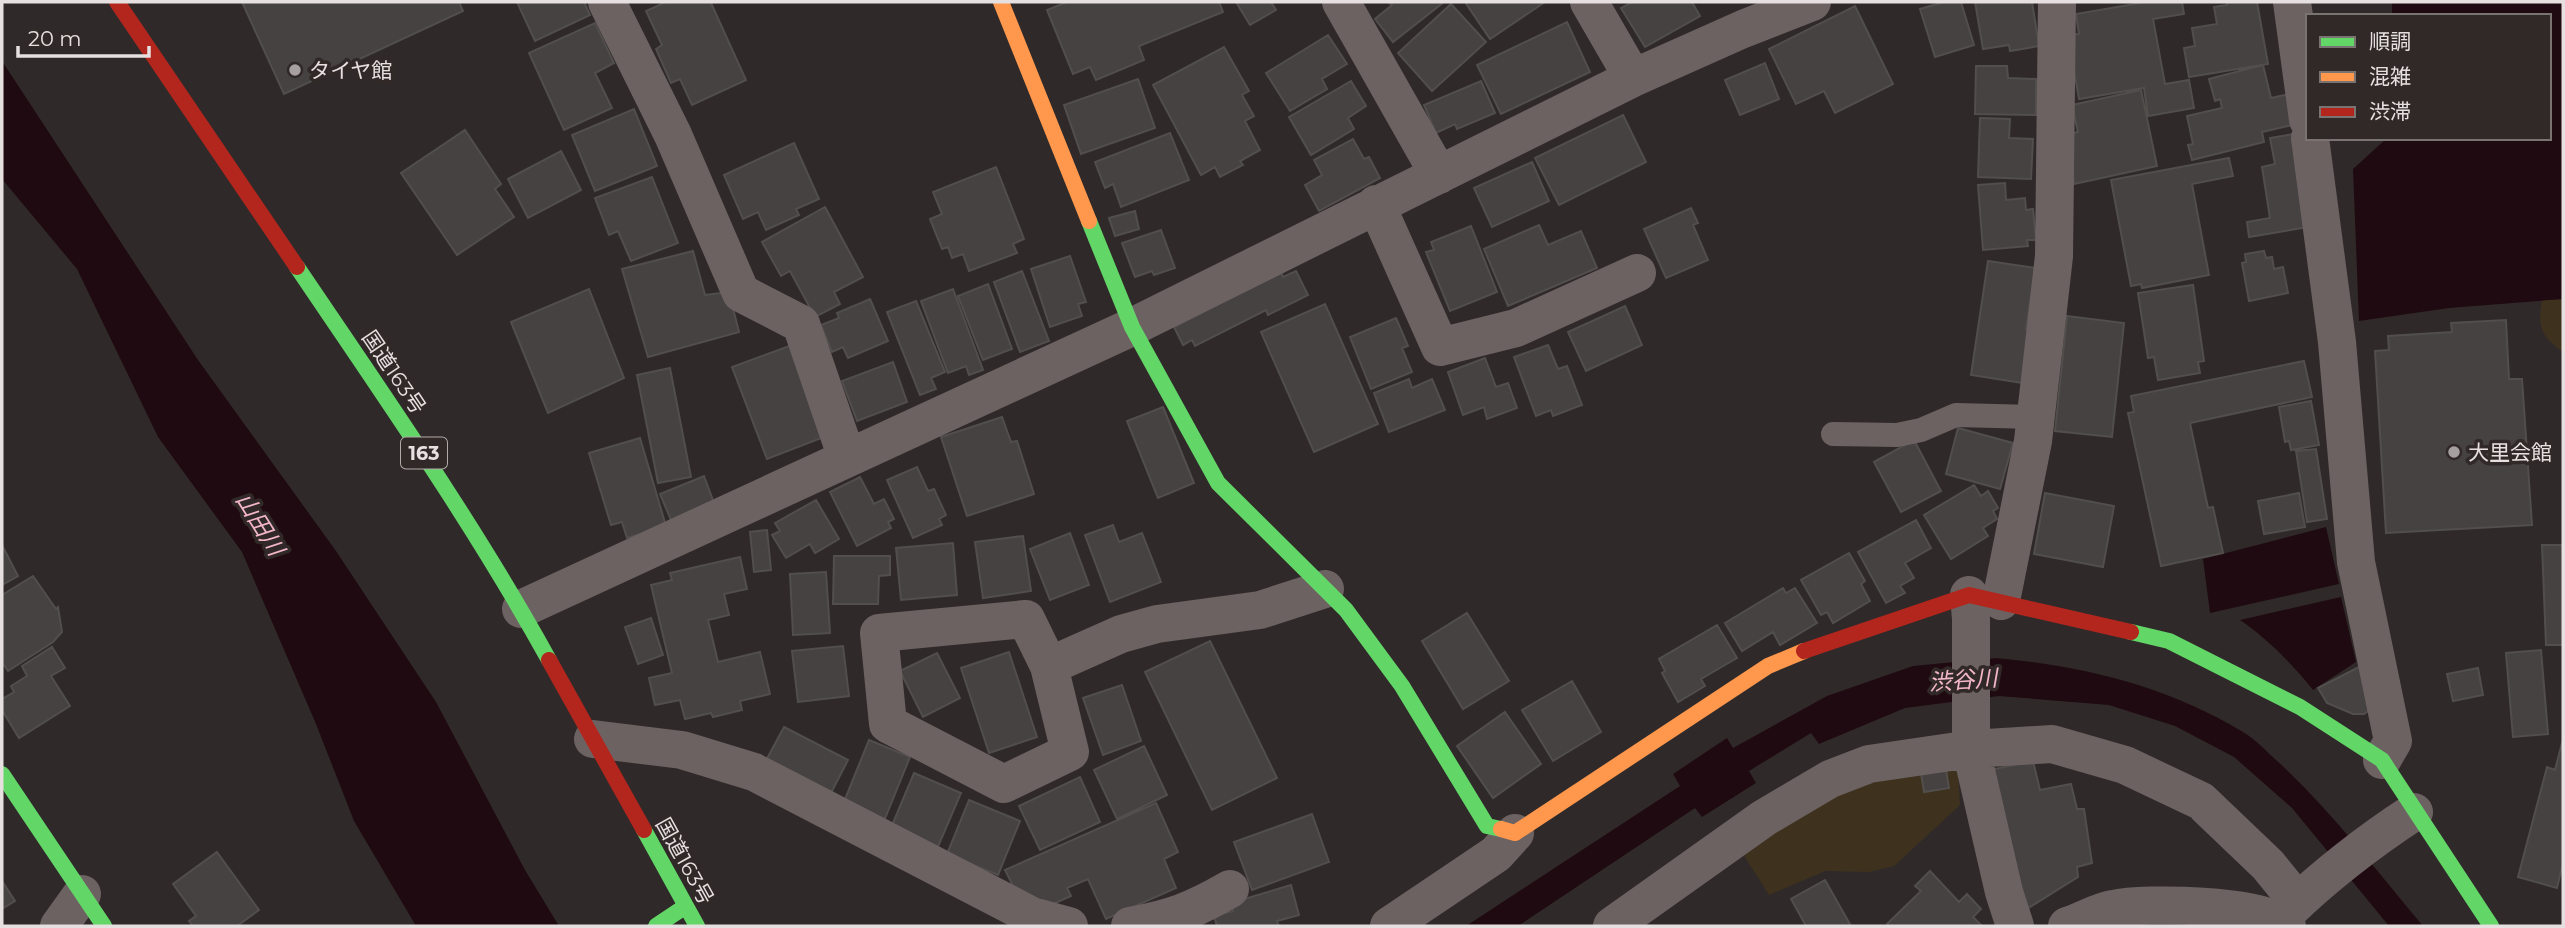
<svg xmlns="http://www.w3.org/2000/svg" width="2565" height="928" font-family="Montserrat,'Noto Sans JP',sans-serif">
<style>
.green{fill:#3e321f}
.water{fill:#200a11}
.building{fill:#454241;stroke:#514e4c;stroke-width:2}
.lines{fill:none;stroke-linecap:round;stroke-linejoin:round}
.lane{stroke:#6d6262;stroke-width:24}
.street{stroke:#6d6262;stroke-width:38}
.fast{stroke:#63d668;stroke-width:16}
.slow{stroke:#ff974d;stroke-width:16}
.jam{stroke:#b3261e;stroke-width:16}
.poi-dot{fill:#a6a1a0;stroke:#312927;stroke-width:2.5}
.labels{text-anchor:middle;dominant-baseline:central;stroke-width:7;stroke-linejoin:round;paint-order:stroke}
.shield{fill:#312927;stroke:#b0aaa8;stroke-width:2}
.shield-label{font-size:19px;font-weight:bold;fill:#e6e1e0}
.poi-label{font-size:21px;fill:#e6e1e0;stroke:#312927;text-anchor:start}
.street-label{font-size:21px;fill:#e6e1e0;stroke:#312927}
.water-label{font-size:23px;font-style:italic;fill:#f3b7c9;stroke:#312927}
</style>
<rect width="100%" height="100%" fill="#2f2a29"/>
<path class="green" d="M2563 299V352C2541 336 2537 326 2542 300Z
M1957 757 1960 805 1894 866 1869 872 1825 871 1769 895 1743 854 1826 796Z"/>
<path class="water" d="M2392 2H2563V299L2449 308 2359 321 2353 169 2387 138H2549V16H2392Z
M2 61 198 360 336 551 436 702 525 870 559 926H416L354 821 316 724 242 552 158 437 77 269 2 179Z
M2326 527 2339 584 2210 613 2203 559Z
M2341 597 2356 662 2313 690C2292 664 2268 639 2240 620Z
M1996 658C2083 666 2167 686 2243 732 2255 739 2265 750 2275 759 2330 809 2375 869 2423 926H2389L2292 808 2234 757 2175 726 2109 705 1999 696 1905 708 1819 744 1811 733 1749 771 1756 783 1702 817 1695 808 1518 926H1466L1680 786 1673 774 1727 738 1733 748 1827 696 1913 666Z"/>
<path class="building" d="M242 2H459L463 11 284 94Z
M517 2H584L590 15 535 41Z
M666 2H713L711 3 746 80 692 105 680 79 671 83 656 49 662 45 646 11Z
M1067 2H1219L1223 12 1139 46 1144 60 1096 80 1090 67 1073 74 1047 10Z
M1236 2H1271L1276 10 1250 25Z
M1388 2H1444L1393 42 1375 19 1392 5Z
M1465 2H1545L1490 39Z
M1632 2H1692L1700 16 1645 47 1621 8Z
M1944 2H1961L1974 45 1935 57 1920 9Z
M1975 2H2032L2039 46 2010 51 2009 45 1983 49Z
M2146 2H2182L2184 14 2153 19 2165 84 2189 80 2194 108 2148 116 2144 88 2079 99 2068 35 2079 34 2076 14Z
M2227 2H2257L2268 64 2189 77 2184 48 2195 46 2192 28 2217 24 2214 7 2227 5Z
M1451 4 1486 42 1432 91 1398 53Z
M1855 6 1893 84 1835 113 1824 91 1796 104 1769 49Z
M1567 22 1590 72 1501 114 1477 65Z
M595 23 614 63 595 73 612 108 564 130 529 53Z
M1328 35 1347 64 1322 79 1327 89 1290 111 1266 73Z
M1224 47 1249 91 1242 95 1254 116 1245 121 1260 150 1240 161 1243 165 1220 177 1215 167 1201 175 1153 85Z
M1765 63 1779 99 1740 115 1725 80Z
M2263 65 2271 98 2298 92 2305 122 2262 132 2264 142 2192 160 2188 145 2193 144 2187 116 2222 108 2220 99 2215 101 2209 79Z
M1976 66H2007L2008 78 2036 79V115L1975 114Z
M1138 79 1155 128 1081 154 1064 105Z
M1351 81 1366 106 1348 118 1354 129 1311 155 1289 117Z
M1481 81 1495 113 1457 129 1455 124 1436 133 1424 105Z
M2141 90 2157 166 2074 184 2069 134 2078 132 2072 105Z
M634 109 657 166 595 191 572 135Z
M1623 115 1646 162 1559 205 1535 158Z
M1980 118 2010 119 2009 138 2033 139 2031 179 1978 177Z
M465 130 501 184 495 189 514 217 457 255 401 173Z
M1170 133 1189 180 1121 207 1113 184 1105 188 1095 162Z
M2300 133 2314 226 2249 237 2247 222 2270 218 2262 167 2275 164 2270 138Z
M1353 139 1364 159 1369 157 1380 178 1319 211 1305 185 1322 175 1314 160Z
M794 143 819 199 796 209 799 215 766 230 758 212 743 219 724 175Z
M561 151 581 190 528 218 508 179Z
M2229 158 2233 176 2192 184 2209 275 2142 288 2141 284 2131 286 2111 180Z
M1532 162 1549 201 1492 227 1474 188Z
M996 167 1024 239 1013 244 1017 253 969 271 963 254 952 258 948 247 942 249 930 219 942 214 933 192Z
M652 177 678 243 631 261 618 231 609 235 595 198Z
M2005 183 2006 200 2025 198 2026 210 2033 209 2036 240H2027L2028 246 1983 250 1978 185Z
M825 207 863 277 834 292 840 304 815 317 790 271 781 276 762 242Z
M1691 208 1698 223 1693 225 1708 260 1666 278 1644 229Z
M1135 211 1139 229 1115 236 1109 218Z
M1539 225 1548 245 1581 231 1597 268 1508 306 1484 249Z
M1471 226 1497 292 1450 311 1426 252 1434 250 1431 242Z
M1161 230 1175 268 1154 275 1152 271 1135 277 1122 243Z
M693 251 705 295 729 292 739 332 648 357 622 269Z
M2264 251 2266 258 2272 257 2274 269 2283 267 2288 293 2249 301 2242 263 2246 262 2245 254Z
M1070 256 1086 302 1078 304 1082 316 1050 327 1031 269Z
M1988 261 2035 268 2026 329H2031L2023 383 1971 375Z
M1022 271 1049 341 1020 352 994 282Z
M1296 271 1308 295 1268 315 1266 310 1195 346 1192 340 1183 345 1174 327 1281 272 1283 277Z
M988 284 1012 349 983 360 958 296Z
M2193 285 2204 361 2198 362 2200 373 2158 380 2154 357 2148 358 2138 293Z
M589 289 624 378 548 413 511 322Z
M953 289 983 370 969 375 966 366 948 373 921 301Z
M870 299 888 341 848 358 843 347 832 352 821 325 839 318 837 313Z
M916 301 945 372 931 378 936 389 920 395 887 312Z
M1325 304 1378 424 1314 452 1261 332Z
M1625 306 1642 345 1586 371 1568 332Z
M2067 316 2124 323 2112 437 2055 431Z
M1396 318 1408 346 1402 348 1412 372 1371 389 1350 337Z
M2506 320 2509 379H2522L2532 525 2386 533 2375 351 2389 350 2388 336 2452 332 2451 323Z
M792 345 824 437 767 459 732 367Z
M1548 345 1558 369 1567 366 1582 405 1553 416 1551 410 1536 416 1514 357Z
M1485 358 1496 387 1508 383 1517 408 1487 419 1484 407 1463 415 1448 372Z
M2304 361 2312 397 2190 423 2208 508 2213 507 2223 553 2161 566 2128 413 2134 412 2131 396Z
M893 362 907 402 857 421 842 381Z
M670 368 691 477 658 483 637 375Z
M1409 379 1412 388 1432 379 1445 410 1389 432 1374 393Z
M2311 401 2319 445 2291 450 2289 441 2285 442 2279 407Z
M1163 407 1194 483 1158 498 1127 421Z
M1002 417 1011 442 1017 441 1034 494 967 516 941 437Z
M1958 428 2013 443 2000 489 1946 474Z
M640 438 666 526 627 538 622 522 611 525 589 453Z
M1914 440 1941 491 1901 512 1874 462Z
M2316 449 2327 519 2307 522 2296 451Z
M917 467 928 491 934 489 946 515 939 519 942 525 913 538 887 480Z
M704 476 714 503 671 520 660 494Z
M860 477 874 504 884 499 894 519 888 522 891 528 857 546 830 492Z
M1974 485 1981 496 1988 491 1998 508 1993 511 1997 519 1983 528 1988 536 1951 559 1924 515Z
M2045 493 2114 506 2103 567 2034 554Z
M2299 493 2305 527 2264 534 2258 501Z
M816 500 839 539 815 553 810 544 786 558 772 535 780 531 775 523Z
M1916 520 1931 548 1905 563 1914 578 1900 586 1905 593 1886 603 1858 552Z
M1113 525 1119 542 1142 533 1161 582 1110 602 1085 535Z
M767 530 771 570 754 572 750 532Z
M1070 533 1089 585 1050 600 1030 549Z
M1023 536 1031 591 983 598 975 542Z
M953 543 957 595 901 600 896 548Z
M2 545 18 576 2 585Z
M2542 545H2563V656V645H2546Z
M1849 553 1865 581 1861 584 1870 601 1833 623 1827 612 1821 615 1801 580Z
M834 556H890V575L879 576 878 604H833Z
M740 557 747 589 724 594 729 615 708 620 718 662 760 652 770 694 740 701 742 710 713 717 711 713 685 719 680 700 655 705 649 678 672 673 651 585 672 580 670 573Z
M826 572 830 633 793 635 790 574Z
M33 576 56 609 58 607 62 632 53 642 8 671 2 662V595Z
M1783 588 1786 593 1795 588 1817 623 1780 645 1773 632 1742 651 1725 623Z
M1467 613 1509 681 1463 709 1422 641Z
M651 618 663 655 638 664 625 627Z
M1717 625 1737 658 1701 679 1705 686 1678 702 1662 673 1665 671 1659 659Z
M1210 641 1277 778 1212 810 1145 672Z
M843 646 849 696 798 702 792 651Z
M52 647 65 668 51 676 70 706 19 738 2 710V699L14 692 11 686 27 676 22 666Z
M2541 650 2548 734 2513 737 2506 653Z
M1009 652 1037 737 989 753 961 668Z
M937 653 960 698 923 717 900 671Z
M2361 666 2374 707 2364 714H2353L2327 703 2318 688Z
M2478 668 2483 695 2453 701 2447 674Z
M1572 681 1601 732 1553 761 1522 710Z
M1122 685 1141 741 1103 755 1083 698Z
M1505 712 1541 764 1493 798 1457 746Z
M784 727 848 760 829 797 764 764Z
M2563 739V863L2557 888 2518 877 2547 767 2555 770Z
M869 740 910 757 884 821 843 804Z
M1144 746 1167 795 1117 819 1094 770Z
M2033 761 2040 790 2071 784 2077 809H2084L2092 863 2077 867 2078 877 2022 912 1990 770Z
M1945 764 1949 788 1924 792 1920 767Z
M914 773 961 793 937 849 890 830Z
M1080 777 1100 822 1040 850 1019 806Z
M969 800 1020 821 998 875 947 854Z
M1156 803 1178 852 1164 859 1176 888 1106 919 1088 879 1067 888 1071 896 1042 909 1018 896 1005 870Z
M1312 814 1329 862 1252 890 1234 842Z
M217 852 259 910 237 926H193L189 921 196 916 173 884Z
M1930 871 1959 902 1967 894 1981 909 1973 917 1982 926H1889L1887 924 1921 891 1915 886Z
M1825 880 1851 926H1806L1791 899Z
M2 881 15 901 2 909Z
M1291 885 1299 915 1277 921 1279 926H1217L1214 916 1233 911 1231 903Z"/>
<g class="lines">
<path class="lane" d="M1833 434 1897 435 1921 430 1956 415 2035 417"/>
<path class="street" d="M607 2 673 135 741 293 801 324 847 458
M1341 2 1439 175
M1589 2 1633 78
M2292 2 2308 120
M2310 138 2337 342 2356 562 2393 741 2382 760
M1376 204 1440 347 1516 328 1637 273
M1969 595 1971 619V749L2004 892 2015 926
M2001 601 2033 441 2054 256 2057 2
M521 609 1132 327 1633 78 1743 29 1812 2
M1026 619 1049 666 1070 752 1004 784 888 724 879 633Z
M1049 666 1121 634 1157 624 1260 610 1325 589
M593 739 682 750 754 772 1032 916 1069 926
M2281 918C2319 880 2369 841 2414 812
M59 926 82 894
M1130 926C1172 918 1192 911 1230 889
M1389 926 1496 854 1515 833
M1612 926 1764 818 1830 779 1869 764 1971 749 2052 744 2125 765 2201 801 2268 865 2298 902
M2067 926C2082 921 2097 912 2113 909 2146 902 2262 904 2287 926"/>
<path class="fast" d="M1089 221 1132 327 1218 483 1346 610 1402 686 1487 826 1501 829
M297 267C384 396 474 524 549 660
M2131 632 2169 641 2300 707 2382 760 2491 926
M2 774 104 926
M644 830 697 926
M656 926 686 906"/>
<path class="slow" d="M1001 2 1089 221
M1501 829 1515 833 1768 666 1804 651"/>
<path class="jam" d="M117 2 297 267
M1804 651 1969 595 2131 632
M549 660 644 830"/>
</g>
<g class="poi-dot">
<circle cx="295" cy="70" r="7"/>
<circle cx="2454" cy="452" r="7"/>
</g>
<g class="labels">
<rect class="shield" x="401" y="437.5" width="46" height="31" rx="5"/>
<g class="shield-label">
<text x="424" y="453">163</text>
</g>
<g class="poi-label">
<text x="309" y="70">タイヤ館</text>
<text x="2468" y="452">大里会館</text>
</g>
<g class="street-label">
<text transform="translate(394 372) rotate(56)">国道163号</text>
<text transform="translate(685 861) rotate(61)">国道163号</text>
</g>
<g class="water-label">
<text transform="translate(260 524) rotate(58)">山田川</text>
<text transform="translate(1963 680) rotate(-4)">渋谷川</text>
</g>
</g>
<rect width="2565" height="928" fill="none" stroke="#e6e1e0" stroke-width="7"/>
<rect x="2306" y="14" width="245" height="126" fill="#312927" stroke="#797371" stroke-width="2"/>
<rect x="2320" y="37" width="35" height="10" fill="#63d668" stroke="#797371" stroke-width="2"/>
<text x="2369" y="49" font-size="21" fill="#e6e1e0">順調</text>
<rect x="2320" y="72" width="35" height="10" fill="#ff974d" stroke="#797371" stroke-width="2"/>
<text x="2369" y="84" font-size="21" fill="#e6e1e0">混雑</text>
<rect x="2320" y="107" width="35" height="10" fill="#b3261e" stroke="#797371" stroke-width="2"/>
<text x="2369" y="119" font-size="21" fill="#e6e1e0">渋滞</text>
<path d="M18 46v10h131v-10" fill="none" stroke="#e6e1e0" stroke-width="3.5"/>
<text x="28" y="46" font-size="21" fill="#e6e1e0" stroke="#312927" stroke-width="5" paint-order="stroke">20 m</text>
</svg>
